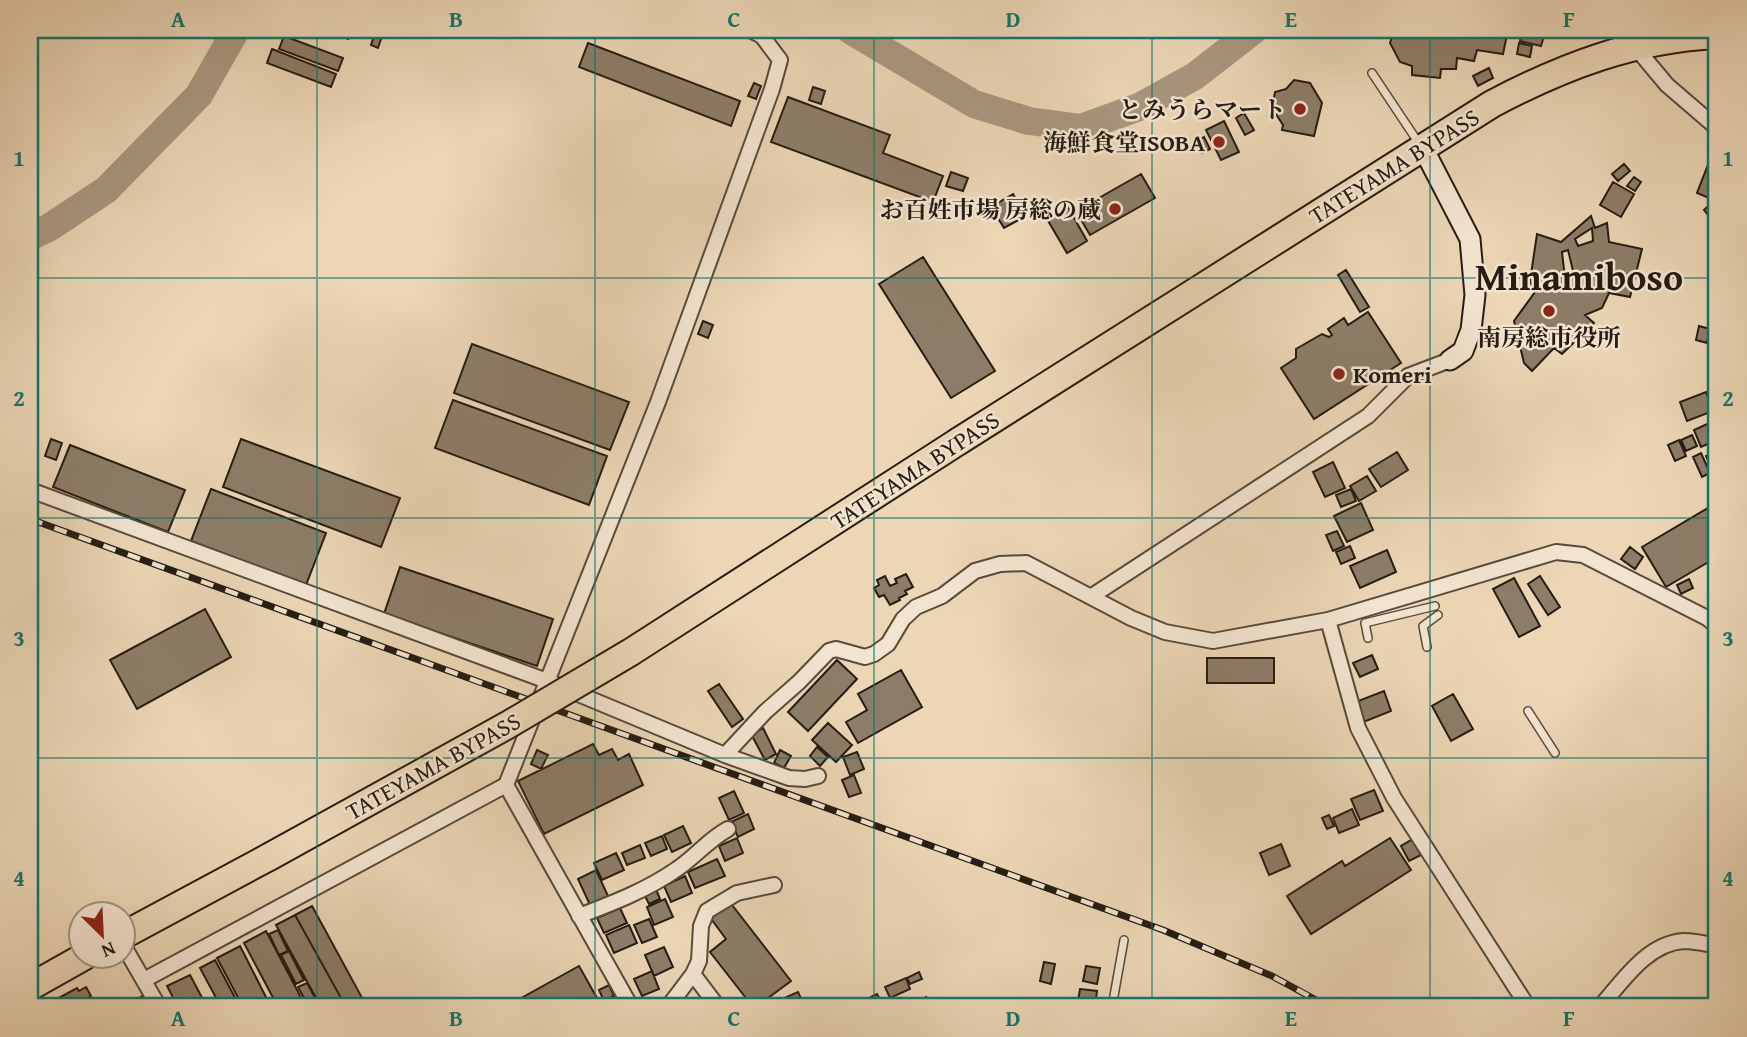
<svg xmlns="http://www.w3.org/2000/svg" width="1747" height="1037" font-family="'Gentium Book Plus','Noto Serif JP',serif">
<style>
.water{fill:#a9977f;stroke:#756654;stroke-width:2}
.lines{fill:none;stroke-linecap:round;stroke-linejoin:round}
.river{stroke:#a9977f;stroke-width:28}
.building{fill:#8d7d68;stroke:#261c13;stroke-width:2;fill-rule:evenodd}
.lane-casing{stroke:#584a3c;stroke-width:10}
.street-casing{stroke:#584a3c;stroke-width:18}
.secondary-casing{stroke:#261c13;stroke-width:23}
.highway-casing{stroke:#261c13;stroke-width:30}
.lane{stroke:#f3e4d0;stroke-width:7}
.street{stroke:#f3e4d0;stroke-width:14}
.secondary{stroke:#f3e4d0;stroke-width:19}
.highway{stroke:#ecd6b6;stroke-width:26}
.rail-casing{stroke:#261c13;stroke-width:7}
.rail{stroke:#f3e4d0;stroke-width:4.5;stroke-dasharray:13;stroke-linecap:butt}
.highway-bridge-casing{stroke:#261c13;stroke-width:30;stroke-linecap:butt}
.highway-bridge{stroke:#ecd6b6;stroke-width:26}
.grid{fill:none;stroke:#0f766e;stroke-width:2;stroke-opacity:0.55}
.poi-dot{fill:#8f2418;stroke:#f3e4d0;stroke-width:2.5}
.labels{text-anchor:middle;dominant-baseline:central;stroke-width:5;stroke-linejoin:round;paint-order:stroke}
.poi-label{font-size:24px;font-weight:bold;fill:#261c13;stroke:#f3e4d0;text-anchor:end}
.street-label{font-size:24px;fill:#261c13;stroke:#f3e4d0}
.town-label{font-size:38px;font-weight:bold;fill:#261c13;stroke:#f3e4d0}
.neatline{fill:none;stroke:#0f766e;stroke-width:2.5}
.grid-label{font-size:23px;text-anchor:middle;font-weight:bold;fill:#0f766e}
</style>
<rect width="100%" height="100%" fill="#ecd6b6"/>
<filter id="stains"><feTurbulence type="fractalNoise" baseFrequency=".00286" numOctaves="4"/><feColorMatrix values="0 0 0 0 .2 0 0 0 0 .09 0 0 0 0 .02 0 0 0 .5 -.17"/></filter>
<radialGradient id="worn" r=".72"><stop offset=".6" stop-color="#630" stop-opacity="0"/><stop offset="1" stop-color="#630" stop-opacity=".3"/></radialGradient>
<path class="water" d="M1249 30H1274L1199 73 1211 58Z"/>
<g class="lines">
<path class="river" d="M850 30 974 104 1029 121 1081 128 1139 107 1195 76 1254 30
M30 237 50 227 106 190 199 95 236 30"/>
</g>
<path class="building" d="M338 30H352L348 39 336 34Z
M376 30H384L378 48 371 45Z
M646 30H668L665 37Z
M1408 30H1508L1503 54 1477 50 1474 61 1457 58 1456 69H1441L1440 78 1412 75V66L1400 62 1390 43 1394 31 1407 33Z
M1522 32 1544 36 1541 46 1520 41Z
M284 36 343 58 338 71 279 49Z
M588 43 740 101 731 126 579 67Z
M1519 43 1532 46 1530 57 1517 54Z
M272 49 336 74 331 87 267 63Z
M1489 68 1493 78 1478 86 1473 76Z
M1294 80 1310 83 1322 103 1314 136 1282 130 1283 125 1272 108 1275 92 1286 89Z
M754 83 761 86 756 99 748 96Z
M813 87 825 91 821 104 809 100Z
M788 97 890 135 883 153 943 176 933 202 771 142Z
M1244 113 1254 130 1245 135 1236 118Z
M1224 121 1239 152 1221 160 1206 130Z
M1204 137 1210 149 1202 153 1196 141Z
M1713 152 1717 153V176L1709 198 1697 193Z
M1624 164 1630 171 1618 181 1612 174Z
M951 172 968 178 963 191 946 186Z
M1141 174 1155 198 1090 235 1076 211Z
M1634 177 1641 182 1635 191 1627 186Z
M1613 182 1634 194 1621 217 1600 205Z
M1013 194 1026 216 1004 228 991 207Z
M1713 202 1717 208V214L1711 219 1704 210Z
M1068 207 1087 241 1067 253 1047 219Z
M1591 216 1595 228 1607 223 1609 242 1642 249 1630 297 1609 293 1602 308 1585 315 1594 323 1562 354 1554 348 1532 371 1524 363 1514 321 1535 292 1530 281 1537 234 1561 242ZM1592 228 1593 241 1578 246 1575 239ZM1568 250 1574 275 1565 278 1562 252Z
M923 257 995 371 951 398 879 284Z
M1346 270 1369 307 1360 312 1338 275Z
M1368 312 1401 363 1314 419 1281 368 1296 358V349L1322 334 1329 337 1332 335 1328 329 1344 318 1348 325Z
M703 321 713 325 708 338 698 334Z
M1699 326 1710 329 1707 343 1696 340Z
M472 344 629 402 610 450 454 393Z
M1706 392 1713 411 1687 421 1680 402Z
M453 400 607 456 589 505 435 448Z
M1716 420 1717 440 1701 447 1694 430Z
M1692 435 1697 446 1686 451 1681 440Z
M51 439 62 443 56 460 45 456Z
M241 439 400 498 381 547 223 487Z
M1679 440 1686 456 1675 461 1668 445Z
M70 445 185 490 168 532 53 487Z
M1717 451V470L1713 472 1706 456Z
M1397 452 1408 470 1381 487 1369 469Z
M1701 453 1710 473 1702 477 1693 457Z
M1333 462 1345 488 1325 497 1313 472Z
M1367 476 1376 491 1359 501 1350 486Z
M211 489 326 533 306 585 191 541Z
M1351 489 1356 501 1341 507 1336 495Z
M1361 503 1373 530 1347 542 1334 516Z
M1713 505 1717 513V557L1666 587 1642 547Z
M1337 531 1344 546 1333 551 1326 535Z
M1350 546 1355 558 1341 564 1336 552Z
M1630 547 1643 557 1635 569 1621 559Z
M1387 550 1396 572 1360 588 1350 566Z
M400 567 553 619 537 666 384 614Z
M906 574 913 587 905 591 907 594 899 598 900 600 890 605 884 595 879 597 874 588 879 585 877 580 885 576 890 586 897 583 895 579Z
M1540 576 1560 607 1548 615 1528 584Z
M1514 578 1540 626 1519 637 1493 589Z
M1689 579 1693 588 1681 594 1677 585Z
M205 609 231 657 137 709 110 660Z
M1372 655 1378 669 1360 677 1353 663Z
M1207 658H1274V683H1207Z
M837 660 857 679 808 731 788 712Z
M901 670 922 707 858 743 846 722 867 710 858 694Z
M719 684 743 719 732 727 708 691Z
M1384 691 1391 711 1361 723 1353 703Z
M1453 694 1473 729 1451 741 1432 706Z
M828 723 852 745 836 762 812 740Z
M763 728 776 754 765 760 751 734Z
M593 744 599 755 612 749 618 760 629 754 643 785 544 834 518 781Z
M817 747 828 757 820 766 810 756Z
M537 750 548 755 541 769 531 764Z
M780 750 791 756 784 768 774 763Z
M857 752 864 769 850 775 843 757Z
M854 775 861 793 849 797 842 780Z
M1374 790 1383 811 1360 820 1351 799Z
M734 791 744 813 729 820 719 798Z
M1352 809 1359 825 1339 833 1333 818Z
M748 814 754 829 738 837 731 822Z
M1329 815 1334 826 1327 829 1322 818Z
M683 826 691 843 672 852 664 835Z
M662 836 667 849 651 856 645 843Z
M737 838 743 853 725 861 719 846Z
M1390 838 1411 870 1311 934 1287 896 1342 861 1345 866Z
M1413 839 1421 855 1409 861 1401 846Z
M1281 844 1290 866 1269 875 1260 853Z
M640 845 645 858 627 865 622 853Z
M616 853 624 870 602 880 594 863Z
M717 859 725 876 695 888 688 872Z
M596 870 608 896 590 905 578 879Z
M685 876 692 893 671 902 664 886Z
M655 887 660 899 649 904 643 892Z
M665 899 673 917 654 925 647 907Z
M729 901 791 981 756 1007H753L710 952 726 939 709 916Z
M312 906 367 1007H346L295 915Z
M620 908 627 923 604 933 597 918Z
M295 915 346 1007H321L276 925Z
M649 919 657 937 642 943 634 925Z
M629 925 637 943 614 953 606 935Z
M278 930 288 951 279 955 269 934Z
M266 931 306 1007H278L244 943Z
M240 946 271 1007H243L217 958Z
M664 947 673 967 654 976 645 955Z
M289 951 304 980 296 984 281 955Z
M215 960 240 1007H221L200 968Z
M1044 962 1055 964 1051 984 1040 981Z
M579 966 602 1007H505Z
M1086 966 1100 968 1097 984 1083 981Z
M652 971 659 989 642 996 634 979Z
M919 972 922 979 910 984 907 978Z
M190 975 207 1007H178L167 986Z
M906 978 910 989 890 998 885 987Z
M307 983 320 1007H309L298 987Z
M609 985 614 996 604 1001 599 990Z
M86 987 91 996 83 1001 85 1004 78 1007H59L55 1000 77 988 79 991Z
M1080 989 1097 991 1095 1007H1077Z
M798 992 805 1007H786L782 999Z
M877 994 883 1005 866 1007 863 1001Z
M144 995 151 1007H126L125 1006Z
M926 997 930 1006 917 1007 915 1002Z
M1043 1003 1071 1004V1007H1043Z"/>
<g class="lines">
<g class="lane-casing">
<path id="lane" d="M1372 73 1420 145
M1368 638 1365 623 1435 606
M1427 647 1423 626 1438 615
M1528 711 1555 753
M1112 1007 1124 940"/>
</g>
<g class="street-casing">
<path id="street" d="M1621 30 1667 85 1717 128
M30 490 547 681 725 755 789 778 805 779 818 776
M1092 596 1368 416 1408 376 1450 360
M1328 620 1358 728 1394 798 1528 1007
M725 755 765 712 799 682 829 651 836 649 865 657 874 654 888 644 903 619 916 607 942 596 975 571 1000 564 1026 563 1131 618 1165 632 1213 641 1328 620 1556 552 1583 555 1707 618 1717 626
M506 785 631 1007
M579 916C613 903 647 890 677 869 695 857 708 840 728 829
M122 943 159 1007
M693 974 718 1007
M144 980 506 785 658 402 772 89 780 60 762 36 750 30
M668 1007 693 974 699 961 701 926 707 911 737 893 774 885
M1600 1007C1622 982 1647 943 1684 941 1695 941 1707 944 1717 946"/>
</g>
<g class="secondary-casing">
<path id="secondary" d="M1423 148 1470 239 1475 295 1471 330 1463 351 1450 360"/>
</g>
<g class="highway-casing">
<path id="highway" d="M959 441 1492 104C1564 66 1635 39 1717 35
M122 936 269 857
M30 987 85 956"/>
</g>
<use href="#lane" class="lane"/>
<use href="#street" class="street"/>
<use href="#secondary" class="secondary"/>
<use href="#highway" class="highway"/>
<g class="rail-casing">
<path id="rail" d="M30 519 1163 930 1272 976 1329 1007"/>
</g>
<use href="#rail" class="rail"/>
<g class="highway-bridge-casing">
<path id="highway-bridge" d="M269 857 506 726 631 652 959 441"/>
</g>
<use href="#highway-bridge" class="highway-bridge"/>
</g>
<path class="grid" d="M317 30V1007M595 30V1007M874 30V1007M1152 30V1007M1430 30V1007M30 278H1717M30 518H1717M30 758H1717"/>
<g class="poi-dot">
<circle cx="1300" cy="109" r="7"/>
<circle cx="1219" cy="142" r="7"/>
<circle cx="1115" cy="209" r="7"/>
<circle cx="1549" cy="311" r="7"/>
<circle cx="1339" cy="374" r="7"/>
</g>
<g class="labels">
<g class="poi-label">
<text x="1286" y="109">とみうらマート</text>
<text x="1205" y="142">海鮮食堂ISOBA</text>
<text x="1101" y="209">お百姓市場 房総の蔵</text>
<text x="1549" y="337" text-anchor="middle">南房総市役所</text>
<text x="1353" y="374" text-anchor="start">Komeri</text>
</g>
<g class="street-label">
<text transform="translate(1394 166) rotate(-32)">TATEYAMA BYPASS</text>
<text transform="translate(915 470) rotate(-33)">TATEYAMA BYPASS</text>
<text transform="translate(433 766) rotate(-29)">TATEYAMA BYPASS</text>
</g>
<g class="town-label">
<text x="1579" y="276">Minamiboso</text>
</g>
</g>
<rect width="1747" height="1037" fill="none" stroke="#ecd6b6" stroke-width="77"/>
<g transform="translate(102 935) rotate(156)"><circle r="33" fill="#f3e4d0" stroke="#a19484" stroke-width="2"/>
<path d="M0-5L12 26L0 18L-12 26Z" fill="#8f2418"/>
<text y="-10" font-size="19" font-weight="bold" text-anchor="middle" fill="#261c13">N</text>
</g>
<rect x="38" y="38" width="1670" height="960" class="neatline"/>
<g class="grid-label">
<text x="178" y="27">A</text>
<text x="456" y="27">B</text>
<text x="734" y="27">C</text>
<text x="1013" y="27">D</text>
<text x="1291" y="27">E</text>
<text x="1569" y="27">F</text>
<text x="19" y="166">1</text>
<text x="1728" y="166">1</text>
<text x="19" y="406">2</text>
<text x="1728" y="406">2</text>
<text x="19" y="646">3</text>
<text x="1728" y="646">3</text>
<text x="19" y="886">4</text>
<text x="1728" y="886">4</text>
<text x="178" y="1026">A</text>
<text x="456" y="1026">B</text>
<text x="734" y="1026">C</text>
<text x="1013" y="1026">D</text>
<text x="1291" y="1026">E</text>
<text x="1569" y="1026">F</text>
</g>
<rect width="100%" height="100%" filter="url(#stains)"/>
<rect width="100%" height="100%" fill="url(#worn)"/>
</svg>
